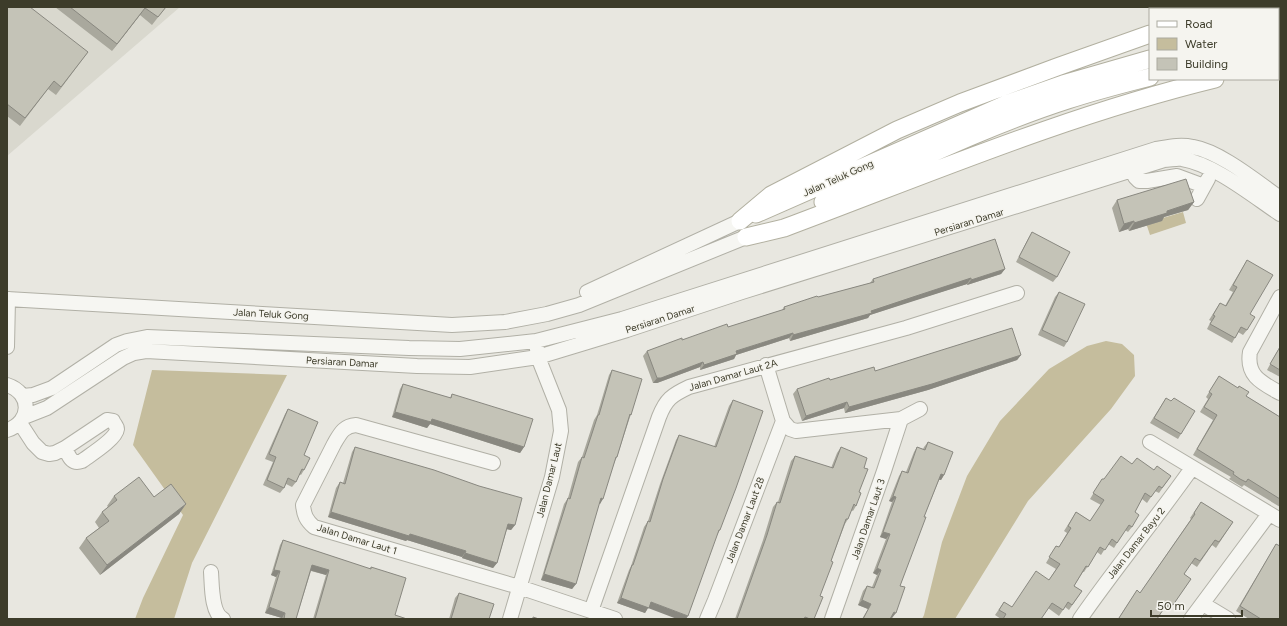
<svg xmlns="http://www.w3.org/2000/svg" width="1287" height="626" font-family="Figtree,sans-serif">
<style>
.built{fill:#d9d8ce}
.water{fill:#c5bd9d}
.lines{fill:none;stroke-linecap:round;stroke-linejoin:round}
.minor-casing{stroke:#b1b0a6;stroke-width:16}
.major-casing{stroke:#b2b0a0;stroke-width:19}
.minor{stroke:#f6f6f2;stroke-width:14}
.major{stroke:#fff;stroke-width:17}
.wall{fill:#a9a89d}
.shaded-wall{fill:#898880}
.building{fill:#c4c3b7;stroke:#898880}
.labels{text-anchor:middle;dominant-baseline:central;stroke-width:3;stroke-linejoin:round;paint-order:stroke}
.street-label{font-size:10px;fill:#3d3c2a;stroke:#f5f4ef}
</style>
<rect width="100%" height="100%" fill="#e8e7e0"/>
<path class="built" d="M7 7H180L7 156Z"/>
<path class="water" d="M1183 212 1186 223 1150 235 1146 223Z
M1106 341 1122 344 1134 355 1135 376 1111 409 1028 501 955 619H922L924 615 942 542 967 476 1000 421 1049 369 1087 346Z
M152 370 287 375 192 563 174 619H135L143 598 183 515 133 445Z"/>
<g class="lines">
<g class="minor-casing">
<path id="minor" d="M1132 169 1135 177 1139 181H1147L1177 176 1204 186
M1197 199 1208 179
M587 292 740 221
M1280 297 1250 352C1246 376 1262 383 1280 393
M7 299 452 325 505 322 547 314 579 305 746 237
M7 347 8 299
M766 365 783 421 790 429 796 431 901 419 920 409
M7 385C32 393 32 422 7 430
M23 396 33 395 52 388 116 345 127 341 147 337 409 348 460 349 536 341 622 319 1156 149C1168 147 1180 144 1193 147 1221 152 1257 182 1280 198
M24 417 47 408 123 358 134 353 146 351 417 366 470 367 538 357 627 330 742 292 1164 160C1170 160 1177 158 1182 159 1214 164 1253 196 1280 214
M20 423 33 443 42 452 49 454 55 453 65 448 107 420 113 421C114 424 117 426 117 429 116 439 90 455 82 461 71 465 69 456 65 448
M1150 442 1280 520
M493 463 356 425C343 426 340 434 334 444L303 505C304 515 306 520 314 527L519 587 615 619
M211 572C212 584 211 613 223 619
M1203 604 1228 619
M591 611 659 417C666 399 672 395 689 387L906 328 1017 293
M510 619 552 477 561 431 559 410 538 357 537 349
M707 619 715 600 783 421
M832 619 884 471 901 419
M1080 619C1116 567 1156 519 1192 468
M1191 619 1269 514"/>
</g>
<g class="major-casing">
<path id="major" d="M1183 9 1185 7
M1278 23H1280
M1278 42 1280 41
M1278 69H1280
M823 202C904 167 984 127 1068 100 1095 91 1123 84 1150 77
M756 214 1006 104 1063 84 1150 59
M740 221 771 195 897 130 960 103 1057 67 1150 34
M746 237 784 228C926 175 1067 115 1215 79"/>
</g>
<use href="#minor" class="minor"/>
<use href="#major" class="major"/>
</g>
<path class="wall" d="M7 7 88 52 56 95 48 89 20 126 7 116Z
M55 7H166L152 25 140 15 112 51Z
M1117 200 1194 202 1188 210 1164 217 1162 221 1129 231 1128 229 1119 232 1112 208Z
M1032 232 1057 277 1053 282 1016 262 1029 237Z
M1247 260 1250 314 1247 330 1243 335 1238 332 1232 343 1207 329 1211 321 1209 320 1220 303 1225 306 1233 292 1229 290Z
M1005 269 1001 274 967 285V284L912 301 870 315 868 318 790 341 789 338 736 355 734 359 700 370V367L657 383H653L643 356 647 351 682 340 728 327 782 310 784 307 870 283 873 279Z
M1059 292 1067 342 1064 347 1038 335 1055 297Z
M1280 346V377L1267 370Z
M1021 355 1017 360 928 390 845 413 844 408 802 421 793 394 797 389 830 380 875 371Z
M612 370 631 415 630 417 617 457 615 461 600 504H599L576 584 572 589 541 580 564 504 568 498 578 462 582 457 594 420 597 415 609 375Z
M1219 376 1246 396 1280 417V507L1244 485 1242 487 1229 479 1231 477 1193 455 1213 420 1200 412 1208 399 1206 397Z
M403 384 450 398 452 394 524 447 520 453 430 424 427 428 392 417 400 389Z
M1166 398 1181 434 1178 439 1150 423Z
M733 400 720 530 717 535 648 608 645 613 617 603 629 570 631 566 644 527 648 521 660 484 676 440 679 435 714 447 729 406Z
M288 409 304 455V470L301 475 299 474 296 482 292 487 286 484 284 488 280 493 263 485 273 462 265 459 285 414Z
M928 442 944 475 941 480H939L924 517 900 586 892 618H891L890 619H862L868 609 858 605 863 591 867 586 872 587 877 575 873 573 886 539 880 537 892 502 889 501 899 476 902 471 906 472 914 452 917 447 923 449 924 447Z
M355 447 515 525 511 530 507 529 497 563 493 568 462 558V557L407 540 406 541 328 517 336 488 340 482 343 483 352 452Z
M841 447 864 468 856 506 853 511 851 510 848 519 845 524 831 561 820 596 814 619H735L763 540 773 507 777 502H778L791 461 795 456 831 468 837 453Z
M1132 464 1171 476 1159 493 1155 491 1147 503 1142 499 1135 512 1132 527 1128 532 1125 530 1114 548 1108 544 1101 555 1097 552 1084 572H1083L1074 586 1082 591 1069 610 1065 607 1059 616 1048 608 1041 619H1001L995 615 1004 602 1012 607 1049 580 1056 569 1046 563 1056 546 1059 547 1067 533 1064 531 1076 512 1090 521 1101 505 1090 499 1102 479H1104Z
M114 496 154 497 186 504 179 514 100 575 79 548 86 538 99 528 95 522 102 512 108 507 107 506Z
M1201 502 1233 522 1216 548 1212 545 1197 567 1191 563 1184 574 1191 579 1169 610 1165 607 1157 619H1118L1137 590 1140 593 1191 519 1190 518Z
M283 540 370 569 371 567 395 615 407 619H313L326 575 311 571 296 619H281L282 618 265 613 276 577 271 575 280 545Z
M1276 544 1280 619H1249L1236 611Z
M459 593 489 619H449L455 598Z"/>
<path class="shaded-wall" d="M145 8 140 15 112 51 117 44Z
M1194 202 1188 210 1164 217 1162 221 1129 231 1134 223 1167 211Z
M1134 221 1128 229 1119 232 1124 224Z
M1005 269 1001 274 967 285 971 280Z
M971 278 967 284 870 315 868 318 790 341 793 335Z
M793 333 789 338 736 355 734 359 700 370 704 365 736 351Z
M1021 355 1017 360 928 390 845 413 849 407Z
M703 362 700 367 657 383H653L657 378Z
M847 402 844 408 802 421 806 416Z
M395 412 432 419 524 447 520 453 430 424 427 428 392 417Z
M941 474 944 475 941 480 938 479Z
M893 496 896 497 892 502 889 501Z
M601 498 603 499 600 504 597 503Z
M186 504 179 514 100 575 107 565Z
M331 512 410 534 466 551 462 557 407 540 406 541 328 517Z
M508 524 515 525 511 530 505 529Z
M883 532 890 534 886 539 880 537Z
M465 553 497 563 493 568 462 558Z
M312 565 329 570 326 575 309 570Z
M877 568 881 570 877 575 873 573Z
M274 570 280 571 276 577 271 575Z
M544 574 576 584 572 589 541 580Z
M621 598 651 602 688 616 686 619H677L648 608 645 613 617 603Z
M862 600 871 604 868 609 858 605Z
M269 607 285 613 282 618 265 613Z
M894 612 896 613 892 618 890 617Z"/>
<path class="building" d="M7 7H30L88 52 61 87 54 81 25 118 7 104Z
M70 7H166L158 17 145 8 117 44Z
M1186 179 1194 202 1167 211V213L1134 223V221L1124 224 1117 200Z
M1032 232 1070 252 1057 277 1019 257Z
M995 239 1005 269 971 280V278L916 296 871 311 872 313 793 335V333L736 351 737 354 704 365 703 362 661 378H657L647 351 682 338V340L727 324 728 327 785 309 784 307 817 296 818 297 874 282 873 279Z
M1247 260 1273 275 1250 314 1255 317 1247 330 1241 327 1235 338 1210 324 1215 316 1213 315 1220 303 1226 306 1237 287 1233 285Z
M1059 292 1085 304 1067 342 1042 330Z
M1012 328 1021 355 932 384 849 407 847 402 806 416 797 389 829 378 830 380 874 367 875 371Z
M1280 347V370L1270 364Z
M612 370 642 379 631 415 630 414 617 457H616L603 499 601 498 576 584 544 574 568 498 570 499 582 457 584 458 598 415H599Z
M1219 376 1238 388 1239 386 1249 392 1246 396 1280 417V499L1248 479 1246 482 1240 479 1233 474 1234 472 1197 449 1217 415 1204 407 1212 394 1209 392Z
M403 384 451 398 452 394 533 419 524 447 432 419 431 422 395 412Z
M1166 398 1171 401 1174 398 1195 411 1181 434 1154 418Z
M733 400 763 411 736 488 720 530H719L688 616 651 602 649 608 621 598 632 565H633L648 521 650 522 663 479 679 435 716 447Z
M288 409 318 422 304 455 310 458 304 470 302 469 296 482 288 478 284 488 267 480 276 457 269 454Z
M928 442 953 452 944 475 941 474 924 517H926L900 586 905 587 896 613 894 612 890 619H863L871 604 862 600 867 586 874 588 881 570 877 568 890 534 883 532 896 497 893 496 902 471 908 473 917 447 925 450Z
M355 447 434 470 479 486 522 498 515 525 508 524 497 563 465 553 466 551 410 534 409 536 331 512 340 482 345 484Z
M841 447 867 458 864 468 868 469 859 492 861 493 856 506 854 504 848 519H846L831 561 833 562 820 596 823 597 814 619H810L805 617 804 619H737L767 535 777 502 780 503 795 456 833 468Z
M1121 456 1132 464 1137 458 1154 470 1157 466 1171 476 1162 488 1159 486 1151 497 1145 493 1135 512 1139 515 1132 527 1129 525 1117 543 1112 539 1105 550 1100 547 1088 567 1086 566 1074 586 1082 591 1072 605 1068 602 1063 610 1052 603 1041 619H1003L1006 614 999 610 1004 602 1012 607 1036 571 1049 580 1060 564 1049 557 1056 546 1059 547 1071 528 1068 526 1076 512 1090 521 1104 500 1093 493 1102 479H1104Z
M139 477 154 497 171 484 186 504 107 565 86 538 109 521 102 512 117 500 114 496Z
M1201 502 1233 522 1219 542 1215 540 1200 561 1195 558 1184 574 1191 579 1173 605 1168 602 1157 619H1121L1119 618 1137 590 1140 593 1195 514 1194 513Z
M283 540 371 569V567L406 578 395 615 407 619H315L329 570 312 565 296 619H284L285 613 269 607 280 571 274 570Z
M1276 544 1280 546V619H1261L1240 606Z
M459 593 494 604 489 619H451Z
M533 617 539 619H533Z"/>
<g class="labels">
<g class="street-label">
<text transform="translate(838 178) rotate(-24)">Jalan Teluk Gong</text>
<text transform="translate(969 222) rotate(-17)">Persiaran Damar</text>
<text transform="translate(271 314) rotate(3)">Jalan Teluk Gong</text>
<text transform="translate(660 319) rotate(-18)">Persiaran Damar</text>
<text transform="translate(342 362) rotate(3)">Persiaran Damar</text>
<text transform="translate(733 375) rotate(-16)">Jalan Damar Laut 2A</text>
<text transform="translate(549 480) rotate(-76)">Jalan Damar Laut</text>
<text transform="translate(868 519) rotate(-71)">Jalan Damar Laut 3</text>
<text transform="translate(745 520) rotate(-69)">Jalan Damar Laut 2B</text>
<text transform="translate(357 539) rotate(17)">Jalan Damar Laut 1</text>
<text transform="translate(1136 543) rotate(-52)">Jalan Damar Bayu 2</text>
</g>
</g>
<rect width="1287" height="626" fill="none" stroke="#3d3c2a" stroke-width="16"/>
<rect x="1149" y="8" width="130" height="72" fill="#f5f4ef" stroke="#abaaa0"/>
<rect x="1157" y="21" width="20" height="6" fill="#ffffff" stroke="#abaaa0"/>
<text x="1185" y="28" font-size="12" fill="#3d3c2a">Road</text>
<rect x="1157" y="38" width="20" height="12" fill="#c5bd9d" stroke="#abaaa0"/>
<text x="1185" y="48" font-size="12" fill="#3d3c2a">Water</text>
<rect x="1157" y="58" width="20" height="12" fill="#c4c3b7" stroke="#abaaa0"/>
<text x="1185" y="68" font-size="12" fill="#3d3c2a">Building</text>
<path d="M1151 610v6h91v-6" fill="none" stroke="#3d3c2a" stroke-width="2"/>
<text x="1157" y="610" font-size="12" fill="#3d3c2a" stroke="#f5f4ef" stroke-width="3" paint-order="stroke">50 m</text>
</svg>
